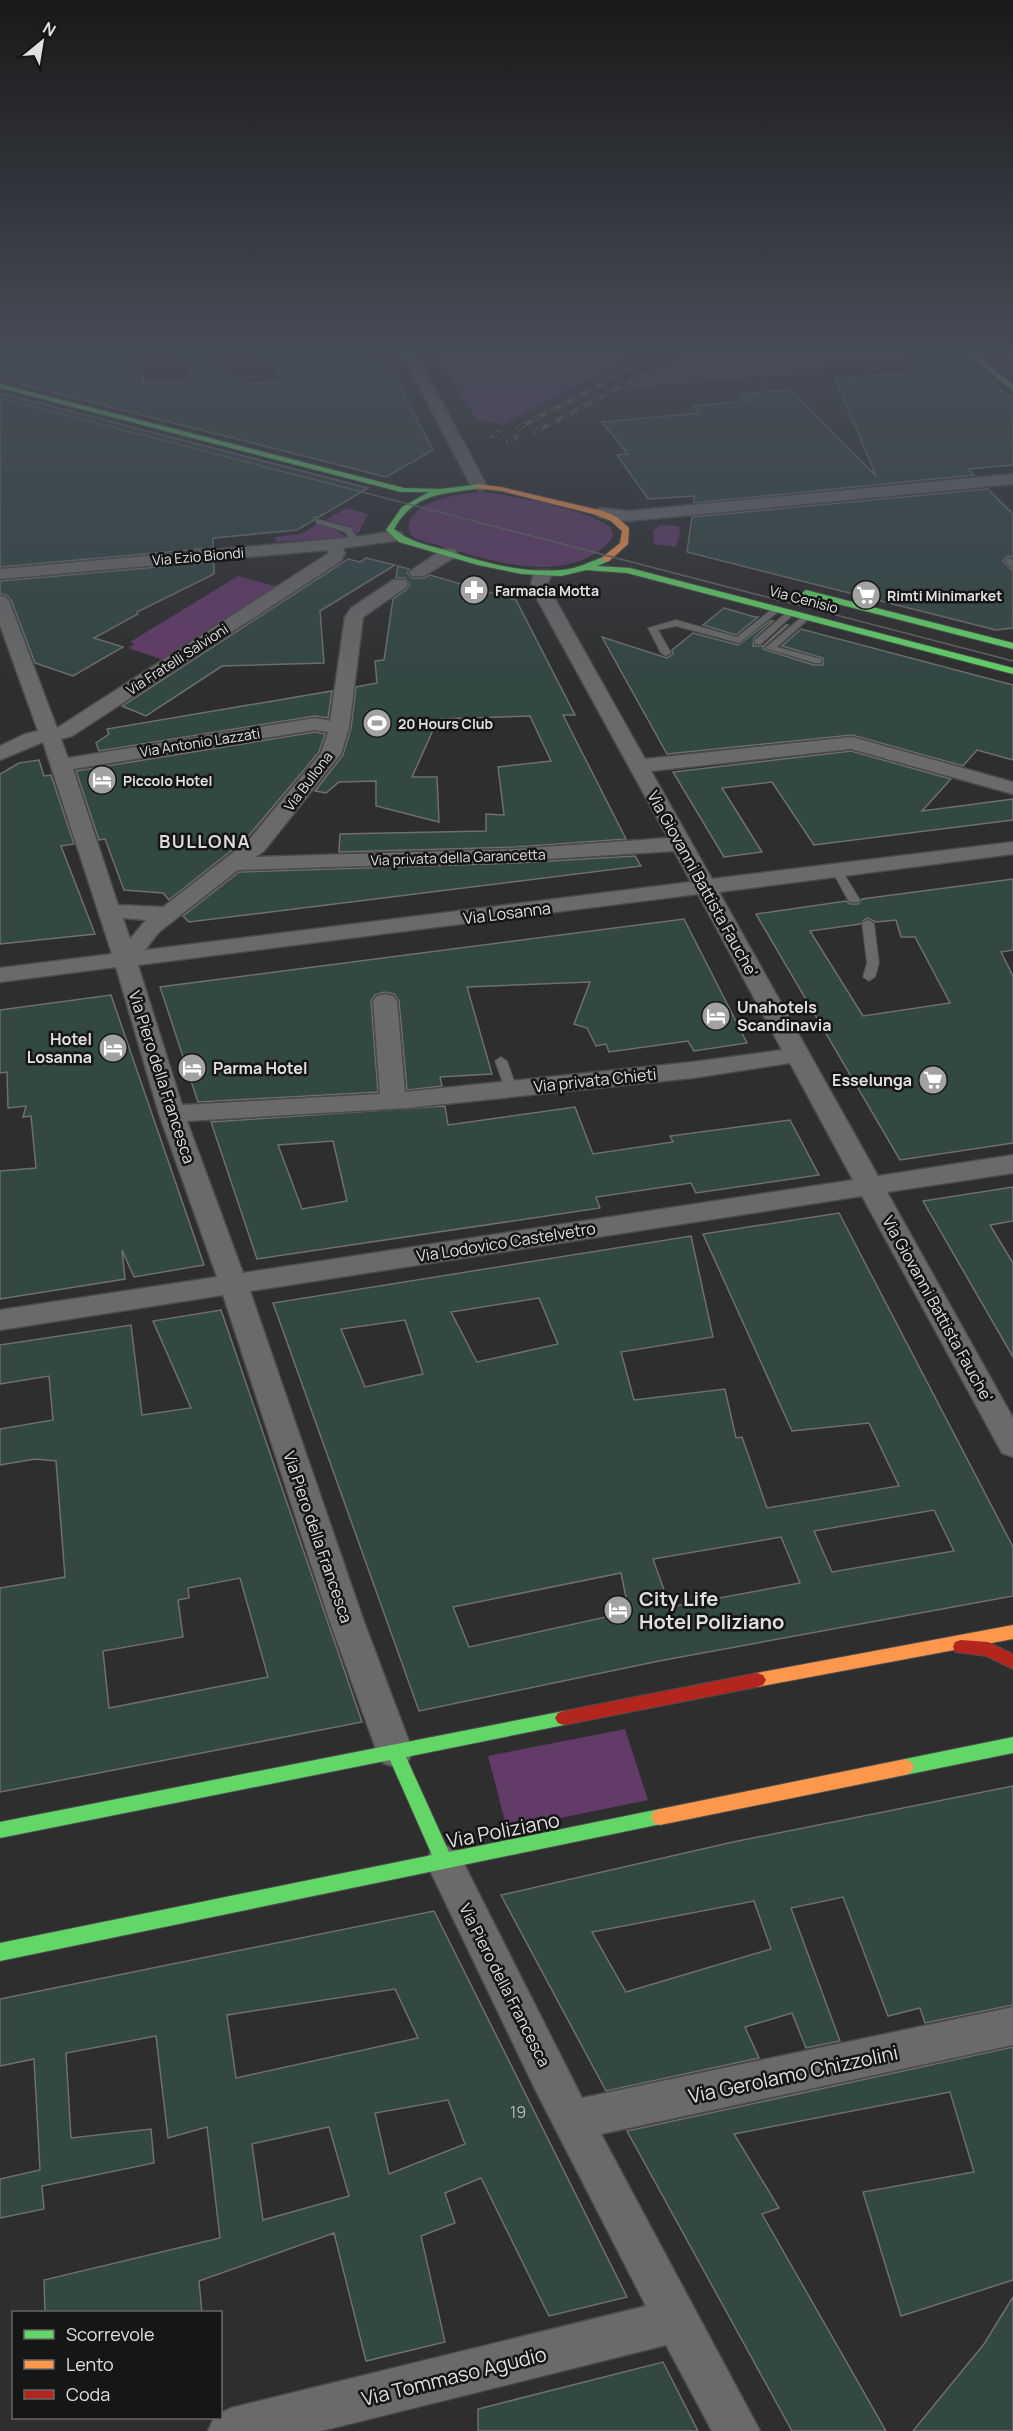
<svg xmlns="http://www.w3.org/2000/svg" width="1013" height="2431" font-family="Manrope,sans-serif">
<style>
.green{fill:#623b68}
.building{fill:#334743;stroke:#6e6f6e;stroke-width:1.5;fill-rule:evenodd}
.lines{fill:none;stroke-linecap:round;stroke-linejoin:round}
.lane-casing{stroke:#4b4b4b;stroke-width:2}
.street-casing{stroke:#4b4b4b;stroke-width:3}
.fast-casing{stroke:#4b4b4b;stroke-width:2}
.slow-casing{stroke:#4b4b4b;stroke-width:2}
.jam-casing{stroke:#4b4b4b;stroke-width:2}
.lane{fill:#6a6a6a;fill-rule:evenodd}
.street{fill:#6a6a6a;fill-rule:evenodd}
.fast{fill:#63d668;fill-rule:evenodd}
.slow{fill:#ff974d;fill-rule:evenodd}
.jam{fill:#b3261e;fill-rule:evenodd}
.tram{stroke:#656465;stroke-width:1.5}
.rail-casing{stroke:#656465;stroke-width:4}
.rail{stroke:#171617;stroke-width:2;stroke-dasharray:8;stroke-linecap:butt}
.labels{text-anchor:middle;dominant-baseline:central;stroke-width:5;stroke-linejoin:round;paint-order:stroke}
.far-street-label{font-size:14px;fill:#e1e0e1;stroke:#171617}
.far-poi-label{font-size:14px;font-weight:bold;fill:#e1e0e1;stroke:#171617;text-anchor:start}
.street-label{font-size:16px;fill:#e1e0e1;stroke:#171617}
.poi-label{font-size:16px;font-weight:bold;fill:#e1e0e1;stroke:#171617;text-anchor:start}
.near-number-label{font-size:16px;fill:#b6baba}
.far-district-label{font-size:18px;font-weight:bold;letter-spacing:1.5px;fill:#dcdadc;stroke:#171617}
.near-poi-label{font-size:20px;font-weight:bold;fill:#e1e0e1;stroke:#171617;text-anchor:start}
.near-street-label{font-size:20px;fill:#e1e0e1;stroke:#171617}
</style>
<rect width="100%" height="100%" fill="#2e2e2e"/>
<path class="green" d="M432 350H618L626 360 504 424 477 420Z
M696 350H899L907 365H825L823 372 626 388Z
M483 492C511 495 592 510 611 528L613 536C609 544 604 547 597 552 547 586 470 553 416 539L409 533C403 501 461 493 483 492Z
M346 508 368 514 358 534 348 526 326 520Z
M318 524 335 529 345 537 277 542 275 537 301 534Z
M662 525 679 526 680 532 676 547 654 544 653 530Z
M238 576 282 588 167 661 128 648 135 644 130 642Z
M625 1729 648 1800 507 1829 488 1756Z"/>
<path class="building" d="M16 350H138L143 366V384L193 380 185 355 189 354 188 350H221L234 385 282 382 267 350H367L379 373 392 372 433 450 386 477 0 379V365Z
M908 350H956L1013 400V465L968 469 974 475 694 503V496L648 499 617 455 628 454 602 422 700 413 693 406 748 401 741 394 791 390 876 476 835 378 913 374 907 365H924Z
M0 393 368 488 319 517H315L314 520 297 530 213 538V548L0 567Z
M988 489 1013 514V557L1008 556 1003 561 1013 571V628L996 630 687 552 692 517Z
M366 558 395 565 320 611 324 663 222 666 146 716 122 706 348 559 360 562Z
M214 562V574L137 612 138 614 94 638 123 647 73 676 35 663 11 600 6 595 0 594V581Z
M398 566 409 569 407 573 412 578H424L430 575 516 600 575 715H563L626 839 516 847 339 852 340 834 486 831V814L504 815 498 767 551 761 530 716 438 719 412 777H437L439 822 376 806V781L339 782 326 793 315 791 343 755 351 728 356 687 377 683 375 661 384 660 393 599 406 590 410 584 405 578H396Z
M724 608 755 617H758L736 635 703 625Z
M770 621H773L754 638 753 646H763L786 625H788L764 646 763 649 814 665H823V658L782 646 801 629 1013 685V760L977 750 963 766 852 735 667 754 602 637 667 658 673 654 672 650 693 633 738 645Z
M332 691 328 718 315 716 99 751 96 743 109 734 107 729Z
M315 732 325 734 319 752 246 839 169 900 163 893 124 890 105 839 99 840 76 771Z
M851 751 951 779 922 811 1013 799V820L814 845 772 782 722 788 762 852 724 857 673 772Z
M39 760 44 776 51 775 74 844 61 846 95 934 0 944V774L19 763Z
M635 856 641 866 189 922 183 916 239 872 516 863Z
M1013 879V950L1001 952 1013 976V1143L900 1160 756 914 846 901 850 904H858L862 899ZM867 918 876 922 896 920 901 937H915L950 1003 863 1016 810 931 860 924Z
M684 919 747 1043 694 1051 688 1041 609 1052 606 1044 596 1046 587 1028 574 1024 590 982 467 987 492 1074 440 1077 442 1086 407 1090 399 1001 394 994 384 992 375 995 371 1001 378 1092 198 1102 160 987Z
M111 995 204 1265 134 1277 122 1250 125 1279 0 1299V1171L36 1168 31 1116 23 1117 26 1106 8 1108 7 1072 0 1073V1010Z
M445 1106 448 1125 575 1107 593 1154 673 1142 670 1136 790 1120 819 1175 696 1193 691 1183 596 1197 600 1208 257 1259 211 1122ZM333 1141 347 1201 302 1209 278 1145Z
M1013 1187V1221L990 1225 1013 1263V1357L923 1201Z
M839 1213 1013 1547V1596L659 1661 419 1711 273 1303 691 1236 713 1337 621 1352 634 1400 725 1389 736 1438 742 1437 767 1508 899 1486 869 1423 792 1431 703 1234ZM539 1298 558 1344 477 1362 451 1312ZM405 1320 423 1374 365 1387 341 1329ZM934 1510 954 1551 832 1572 814 1531ZM781 1537 800 1583 670 1607 653 1559ZM621 1573 629 1612 469 1647 453 1607Z
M221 1310 362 1722 0 1792V1588L65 1577 56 1461 35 1459 0 1465V1429L53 1420 49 1376 0 1384V1345L131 1325 142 1415 191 1408 153 1321ZM240 1578 268 1677 109 1708 103 1651 183 1637 178 1600 189 1598 188 1588Z
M1013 1786V2005L925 2023 920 2008 888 2016 843 1897 791 1908 840 2041 806 2048 792 2013 745 2027 759 2058 606 2091 501 1895 733 1842ZM754 1901 771 1949 626 1992 592 1932Z
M434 1911 627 2297 549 2316 481 2178 445 2193 455 2223 421 2236 445 2342 366 2361 334 2233 199 2281 202 2313H45L44 2280 220 2238 207 2127 168 2138 156 2036 66 2053 71 2138 151 2129 154 2163 42 2186 44 2209 0 2218V2179L40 2170 34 2059 0 2066V1999ZM395 1989 418 2038 236 2078 227 2015ZM448 2100 465 2144 389 2174 375 2113ZM329 2127 349 2196 263 2220 252 2144Z
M1013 2047V2280L901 2316 863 2192 974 2172 950 2092 734 2134 779 2208 762 2214 886 2431H792L627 2131Z
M1013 2297V2431H913L984 2344Z
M663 2362 698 2431H478V2409Z"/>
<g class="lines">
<g class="lane-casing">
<path id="lane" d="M316 519 351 528 360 542 353 544 345 532 316 523Z
M1009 558 1013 560V569L1005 561Z
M776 606 780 609 779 611 739 643 676 626 658 630 671 653 666 656 661 653 648 628 676 620 737 637Z
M788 611 795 613 761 644H755V640Z
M804 615 811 617 777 647 821 659V663H815L765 648Z
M837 868 841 869 860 900 858 902H850L848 900 832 871Z
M868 920 874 923 879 963 875 977 869 981 863 977 867 963 862 923Z
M501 1057 507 1061 517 1089 515 1092H507L505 1089 495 1061Z"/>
</g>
<g class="street-casing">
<path id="street" d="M0 350H10L5 356 0 357Z
M400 350H414L487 486 485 489 479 491 471 486Z
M1013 474V484L629 521 600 518 592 513 600 508 629 511Z
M395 531 401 532 403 536 401 540 343 548 345 553 341 561 72 736 61 739 68 758 315 718 330 721 345 617 351 608 393 580H405L408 584 405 588 363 617 349 728 341 754 264 851 255 857 516 849 668 838 532 590C530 582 532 577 537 570H549L552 574 548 583 550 590 645 759 852 737 1013 782V794L851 749 651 771 712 879 1013 842V854L719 892 878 1176 1013 1155V1173L887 1192 1013 1418V1457L1002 1453 862 1196 250 1291 363 1619 413 1752 407 1763 395 1767 383 1763 377 1752 329 1619 223 1295 0 1330V1310L217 1277 159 1114 116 967 0 982V968L112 954 43 742 0 760V746L25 734 38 731 0 625V596L6 597 9 601 57 728 329 553 327 550 0 579V569L356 537ZM315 730 328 732 321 753 248 841 163 907 118 905 73 769ZM674 851 691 882 145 950 159 932 238 870 516 861ZM698 894 782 1050 693 1062 405 1092 397 1001 393 996 385 994 377 996 373 1001 380 1094 182 1105 138 965ZM123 918 146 920 130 939ZM790 1063 853 1180 243 1273 187 1121 406 1108 693 1078Z
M449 548 455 549 457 553 455 557 424 576H412L409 572 443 549Z
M444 1845 457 1850 582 2098 1013 2007V2045L601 2134 760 2431H712L666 2345 321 2431H208L214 2418H220V2413L231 2408 646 2306 536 2091 426 1862 431 1850Z"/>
</g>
<g class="fast-casing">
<path id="fast" d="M964 350H971L1013 385V391Z
M0 384 404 488 440 489 482 484V488C445 494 414 492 394 529 408 541 424 544 441 549 480 561 520 574 562 570 578 569 591 561 606 556L609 557V561L597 566 630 568 1013 668V674L627 573 586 570 561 576 522 574 478 565 399 542 386 530 402 507 429 492H401L0 388Z
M806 590 1013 643V649L803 595 802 593Z
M564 1711 570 1713 573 1718 570 1723 564 1725 406 1757 449 1852 660 1809 666 1811 669 1817 666 1823 0 1961V1943L432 1855 390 1760 0 1838V1822Z
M1013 1737V1753L905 1775 899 1772 896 1767 899 1762 905 1759Z"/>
</g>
<g class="slow-casing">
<path id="slow" d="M1001 350H1008L1013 354V360Z
M476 484 501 487 603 511 617 517 629 528 628 544 609 561H603V557L620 543 622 531 611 521 597 515 501 491 476 488Z
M1013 1625V1639L757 1687 751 1685 748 1680 751 1675 757 1673Z
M905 1759 911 1762 914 1767 911 1772 905 1775 660 1825 654 1823 651 1817 654 1811 660 1809Z"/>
</g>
<g class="jam-casing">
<path id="jam" d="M961 1640 988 1642 1013 1654V1669L986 1656 955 1652 953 1647 955 1642Z
M757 1673 763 1675 766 1680 763 1685 757 1687 564 1725 558 1723 555 1718 558 1713 564 1711Z"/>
</g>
<use href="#lane" class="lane"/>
<use href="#street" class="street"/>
<use href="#fast" class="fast"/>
<use href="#slow" class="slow"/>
<use href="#jam" class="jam"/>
<path class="tram" d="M986 350 1013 373
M0 398 1013 661"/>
<g class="rail-casing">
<path id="rail" d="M518 428 666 350
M535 432 690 350
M492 436 499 432
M508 441 516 437"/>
</g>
<use href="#rail" class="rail"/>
</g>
<linearGradient id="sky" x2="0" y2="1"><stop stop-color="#191919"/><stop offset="0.51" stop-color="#464c57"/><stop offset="1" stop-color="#464c57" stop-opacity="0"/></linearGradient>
<rect width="1013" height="690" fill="url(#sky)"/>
<defs>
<g id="pharmacy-disc" transform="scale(1.5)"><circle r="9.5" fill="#a2a2a2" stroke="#171617"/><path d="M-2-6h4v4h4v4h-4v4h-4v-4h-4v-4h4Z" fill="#fff"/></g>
<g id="supermarket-disc" transform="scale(1.5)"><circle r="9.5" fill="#a2a2a2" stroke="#171617"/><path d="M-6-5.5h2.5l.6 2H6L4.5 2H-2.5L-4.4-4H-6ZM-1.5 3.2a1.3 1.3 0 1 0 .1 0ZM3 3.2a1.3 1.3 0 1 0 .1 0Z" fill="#fff"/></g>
<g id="stadium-disc" transform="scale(1.5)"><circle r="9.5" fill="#a2a2a2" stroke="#171617"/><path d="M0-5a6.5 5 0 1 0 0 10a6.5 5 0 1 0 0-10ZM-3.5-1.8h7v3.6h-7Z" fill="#fff"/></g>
<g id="hotel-disc" transform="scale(1.5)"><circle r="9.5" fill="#a2a2a2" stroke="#171617"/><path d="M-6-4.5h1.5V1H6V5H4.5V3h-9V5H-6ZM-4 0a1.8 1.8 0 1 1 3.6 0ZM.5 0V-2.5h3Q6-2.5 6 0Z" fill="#fff"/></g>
</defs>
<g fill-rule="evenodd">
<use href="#pharmacy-disc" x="474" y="590"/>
<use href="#supermarket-disc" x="866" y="595"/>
<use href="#stadium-disc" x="377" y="723"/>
<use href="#hotel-disc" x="102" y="780"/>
<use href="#hotel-disc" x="716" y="1016"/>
<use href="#hotel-disc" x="113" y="1048"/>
<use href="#hotel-disc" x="192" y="1068"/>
<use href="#supermarket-disc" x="933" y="1080"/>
<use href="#hotel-disc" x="618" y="1610"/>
</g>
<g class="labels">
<g class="far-street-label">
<text transform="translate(198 556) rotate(-5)">Via Ezio Biondi</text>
<text transform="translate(804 599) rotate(15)">Via Cenisio</text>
<text transform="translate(177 659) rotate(-33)">Via Fratelli Salvioni</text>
<text transform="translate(200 742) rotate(-9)">Via Antonio Lazzati</text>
<text transform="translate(308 781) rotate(-53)">Via Bullona</text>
<text transform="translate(458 857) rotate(-2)">Via privata della Garancetta</text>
</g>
<g class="far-poi-label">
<text x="495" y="590">Farmacia Motta</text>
<text x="887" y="595">Rimti Minimarket</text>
<text x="398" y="723">20 Hours Club</text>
<text x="123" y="780">Piccolo Hotel</text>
</g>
<g class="street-label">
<text transform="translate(703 884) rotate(61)">Via Giovanni Battista Fauche'</text>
<text transform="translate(507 913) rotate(-7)">Via Losanna</text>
<text transform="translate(162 1077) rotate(72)">Via Piero della Francesca</text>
<text transform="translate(595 1080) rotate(-6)">Via privata Chieti</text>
<text transform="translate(506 1242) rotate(-9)">Via Lodovico Castelvetro</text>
<text transform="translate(938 1309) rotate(61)">Via Giovanni Battista Fauche'</text>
<text transform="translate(318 1537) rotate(71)">Via Piero della Francesca</text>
<text transform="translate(505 1985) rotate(63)">Via Piero della Francesca</text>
</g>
<g class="poi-label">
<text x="737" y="1007">Unahotels<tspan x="737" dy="18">Scandinavia</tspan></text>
<text x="92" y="1039" text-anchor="end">Hotel<tspan x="92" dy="18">Losanna</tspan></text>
<text x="213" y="1068">Parma Hotel</text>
<text x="912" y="1080" text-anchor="end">Esselunga</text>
</g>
<g class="near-number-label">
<text x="518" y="2112">19</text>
</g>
<g class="far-district-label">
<text x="205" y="841">BULLONA</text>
</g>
<g class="near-poi-label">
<text x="639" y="1598">City Life<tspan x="639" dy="23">Hotel Poliziano</tspan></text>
</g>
<g class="near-street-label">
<text transform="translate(503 1830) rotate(-11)">Via Poliziano</text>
<text transform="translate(793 2074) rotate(-12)">Via Gerolamo Chizzolini</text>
<text transform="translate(454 2376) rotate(-14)">Via Tommaso Agudio</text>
</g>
</g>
<rect x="12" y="2311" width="210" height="108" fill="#171617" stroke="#686768" stroke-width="1.5"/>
<rect x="24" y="2330" width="30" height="9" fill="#63d668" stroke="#686768" stroke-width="1.5"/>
<text x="66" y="2341" font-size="18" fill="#e1e0e1">Scorrevole</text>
<rect x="24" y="2360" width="30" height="9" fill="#ff974d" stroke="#686768" stroke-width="1.5"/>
<text x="66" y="2371" font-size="18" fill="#e1e0e1">Lento</text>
<rect x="24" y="2390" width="30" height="9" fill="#b3261e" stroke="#686768" stroke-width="1.5"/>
<text x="66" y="2401" font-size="18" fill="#e1e0e1">Coda</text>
<g transform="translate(42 42) rotate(30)" stroke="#171617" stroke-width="4.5" paint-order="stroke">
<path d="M0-4.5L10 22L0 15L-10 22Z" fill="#e1e0e1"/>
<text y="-9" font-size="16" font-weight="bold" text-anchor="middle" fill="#e1e0e1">N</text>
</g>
</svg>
